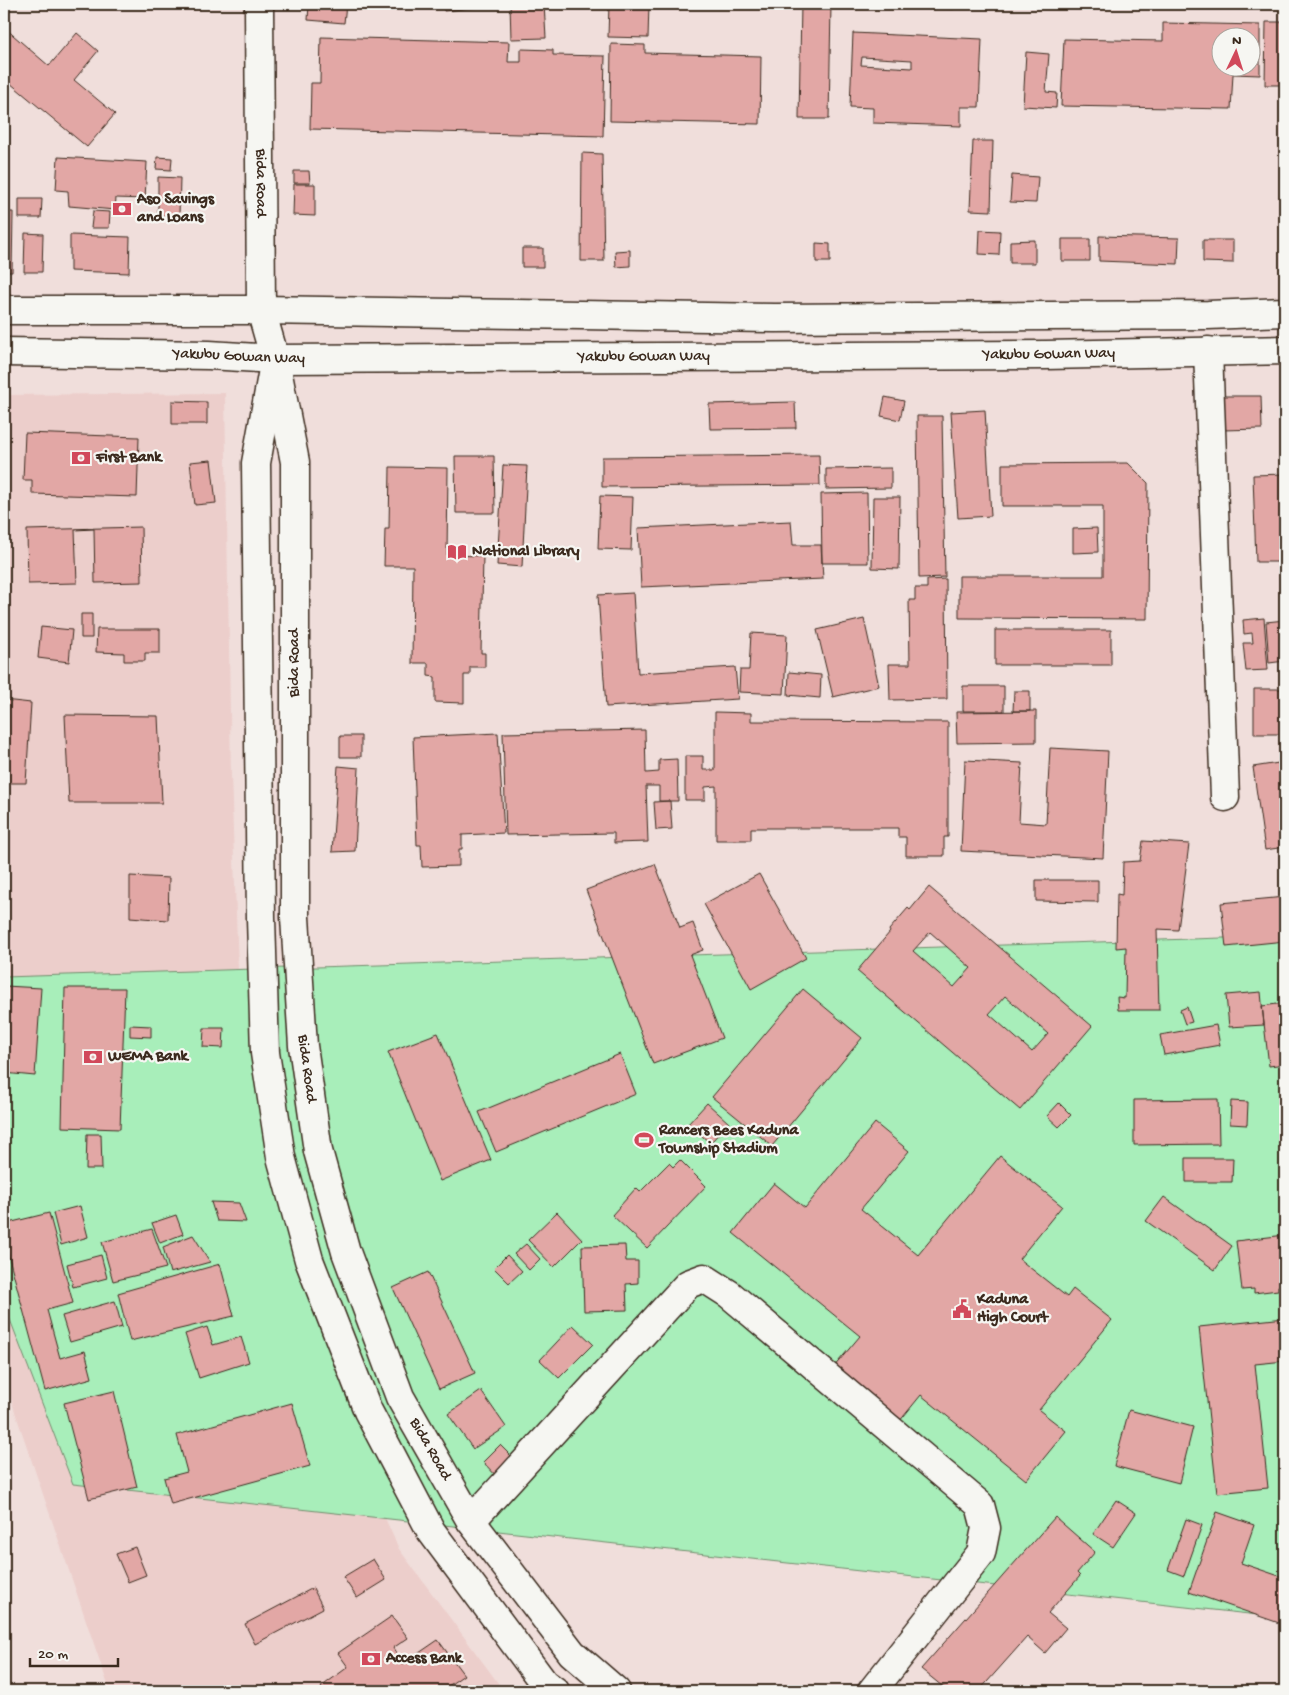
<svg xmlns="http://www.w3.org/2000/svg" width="1289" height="1695" font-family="'Gochi Hand',sans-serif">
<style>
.built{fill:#eccecb}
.green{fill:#a8eeba;stroke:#728c6c}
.building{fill:#e2a7a5;stroke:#3b2a1e;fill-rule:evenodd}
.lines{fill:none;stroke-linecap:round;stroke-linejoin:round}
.minor-casing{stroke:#3b2a1e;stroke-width:31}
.minor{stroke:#f6f6f2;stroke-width:28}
.labels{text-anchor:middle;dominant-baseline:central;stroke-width:4.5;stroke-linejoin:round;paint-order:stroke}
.street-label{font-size:16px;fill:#3b2a1e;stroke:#f6f6f2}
.poi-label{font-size:16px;font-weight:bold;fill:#3b2a1e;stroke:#f6f6f2;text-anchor:start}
</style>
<rect width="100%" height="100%" fill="#f0dedb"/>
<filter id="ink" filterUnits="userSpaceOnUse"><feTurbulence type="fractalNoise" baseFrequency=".02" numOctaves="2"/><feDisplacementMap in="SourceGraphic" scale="10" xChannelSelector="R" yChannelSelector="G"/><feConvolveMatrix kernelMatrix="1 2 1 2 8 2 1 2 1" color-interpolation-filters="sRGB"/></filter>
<g filter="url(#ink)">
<path class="built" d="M225 393 231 775 242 1080 279 1284 399 1549 504 1691H110L15 1412 4 1374V395Z"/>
<path class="green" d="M1285 936V1618L73 1484 4 1304V977Z"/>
<path class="building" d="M309 4H346L344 23 308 20Z
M368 4H440V8L368 7Z
M444 4H507L444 11Z
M510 4H544L546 38 511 39Z
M609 4H649L648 38 608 37Z
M801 4H831L829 119H799Z
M860 4H954V9L860 6Z
M1266 22H1285V85H1265Z
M1163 23 1260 25V75L1233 74 1231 109 1061 106 1064 39 1163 41ZM1222 38H1252V68H1222Z
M6 29 49 66 77 33 98 51 74 80 115 114 87 147 4 78V31Z
M853 33 982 39 979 107H961V126L873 123V108L850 107ZM862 57 912 60V68L861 65Z
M321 37 509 42 508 62H521V49L553 50V55L605 56 603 136 310 129 311 83H320Z
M611 44 645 45V53L761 56 760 124 610 121Z
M1026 52 1049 54 1046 92 1057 93 1056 108 1023 106Z
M973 141H993L991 211 970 210Z
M582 153 602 154 604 261H581Z
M58 157 147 162 145 199 116 198 115 210 69 206 68 191 56 190Z
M157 157 172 158 171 170 156 169Z
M4 168H6V182H4Z
M294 171H309L310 183H294Z
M1012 175 1038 177 1036 203 1010 202Z
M158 177 180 178 179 216H158Z
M294 184H315V216L293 215Z
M19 199H42L41 218H19Z
M93 211 110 212 109 228H91Z
M4 212H13L12 272H4Z
M980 230 1000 231 999 255 979 254Z
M25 233 43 234 42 272H24Z
M70 235 130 237 129 273 70 271Z
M1099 236 1179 238 1178 264 1099 261Z
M1062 239H1090V261H1062Z
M1035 240V263H1010V241Z
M1203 240H1233V263L1203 262Z
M816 243 830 244V262H816Z
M522 248H543V267H522Z
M630 250V266L616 267 615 251Z
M1221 396H1261L1262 429 1222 430Z
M885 397 904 401 900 420 881 416Z
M172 401 207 402V424H172Z
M795 402 796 428 710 429 709 404Z
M985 410 991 516 958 518 951 412Z
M917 416H942L945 577 919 578Z
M25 433 139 437 137 497 32 494V480H23Z
M819 455 820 485 602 487V457Z
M455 456H494L495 513H456Z
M211 460 216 503 195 505 190 462Z
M1128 463 1148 483 1147 619 959 618V576H1103V506H1002V464Z
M503 465 527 466 522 567 497 565Z
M390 467 448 468 447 555 483 556 481 653H485V667H470V675H464V703L435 702V677L428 676V663H412L413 566H384L385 529H389Z
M891 468V488L826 489V469Z
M1285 474V562H1256L1253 475Z
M867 493 868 563H822L821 494Z
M600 496 633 497 631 550 598 549Z
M873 497H900L899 569 872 568Z
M791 521 793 545H821L823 579 641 587 638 528Z
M141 527 142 582 95 583 94 529 75 530 77 583 28 584 27 530Z
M1097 528 1098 552 1073 553V529Z
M946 579 947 699 890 700 889 664H910L909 600H915V588H927V580Z
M633 593 638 673 735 667 738 699 606 707 598 595Z
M81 614H92V638H81Z
M1264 618 1268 670 1246 671 1243 643H1253L1252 633 1244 634 1243 620Z
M864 619 879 686 833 697 817 630Z
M1285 620V661L1269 663 1266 622Z
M41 627 72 630 69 662 38 658Z
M97 629H160V653H145V661H124V653L96 652Z
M995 630H1111V665H995Z
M751 633 787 635 784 694 739 692 740 670H749Z
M789 672 821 675 820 698 788 695Z
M963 686H1004V711H963Z
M1254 689H1285V734H1254Z
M1014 691H1030V711H1013Z
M4 700 31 703 26 783H4Z
M1036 711V742L957 743 956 712Z
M715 712 751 713V721L948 722V837H944V856H906V837H898V828H751V840H716V786L705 787V800H685V756H703V770H715Z
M65 715 158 716 162 803H69Z
M645 730 646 773 659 772V760L677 759 678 801H659V786H646L648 842 614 843V833L506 835 503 733Z
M498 733 504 833 462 835V849H459V866L422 867 421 845H417L413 737Z
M340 736H361V757H340Z
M1050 748 1108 751 1103 858 961 851 965 760 1022 763 1019 822 1046 824Z
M1285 762V847L1265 850 1253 767Z
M338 766 359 768 355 851 332 852Z
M670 801 672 829 656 830 654 802Z
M1143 841 1189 844 1178 930 1157 929 1159 1010H1118L1117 997 1125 998 1126 947 1116 948 1117 894 1122 895 1123 862 1140 861Z
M655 864 680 928 693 923 703 950 690 955 722 1038 653 1064 586 890Z
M759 874 806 958 751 989 704 904Z
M130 876 169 878 168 920 130 917Z
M1036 880H1098V902L1036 901Z
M929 887 1092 1026 1020 1110 857 971 890 932 889 930 908 908 910 910ZM930 932 971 968 954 987 913 951ZM1005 996 1048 1034 1032 1052 989 1014Z
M1285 897V941L1226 947 1221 903Z
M5 986 41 988 35 1076 4 1073Z
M65 988H125L120 1129 62 1127Z
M803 989 862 1038 772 1146 712 1097Z
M1261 992 1264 1025 1229 1027 1226 995Z
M1285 1003V1064L1269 1066 1262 1006Z
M1187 1007 1192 1022 1185 1024 1180 1010Z
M130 1025 151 1026V1037L130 1036Z
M1216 1025 1220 1045 1164 1055 1160 1035Z
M204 1028H224L223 1048 203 1047Z
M438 1033 491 1160 440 1181 388 1052Z
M620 1054 636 1094 496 1152 479 1112Z
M1218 1099 1219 1144 1134 1145V1100Z
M1231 1101 1248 1102 1247 1125 1230 1124Z
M707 1103 729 1123 710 1143 688 1124Z
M1059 1103 1071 1115 1059 1127 1047 1116Z
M875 1123 909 1151 861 1209 918 1255 1000 1156 1062 1206 1019 1259 1067 1297 1073 1289 1112 1320 1039 1410 1066 1431 1026 1480 921 1395 899 1422 833 1368 860 1336 733 1233 774 1183 805 1208Z
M87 1134H101L102 1169H86Z
M1186 1158H1233L1232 1182H1186Z
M680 1160 706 1186 647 1248 612 1215 636 1188 640 1192 669 1163 673 1167Z
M1164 1197 1232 1246 1215 1270 1146 1221Z
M211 1202 239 1203 246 1222 217 1221Z
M80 1206 88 1237 61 1245 53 1213Z
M557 1212 582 1239 554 1267 528 1240Z
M49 1213 73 1303 47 1310 60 1358 85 1351 92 1378 45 1391 4 1239V1224Z
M176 1215 183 1234 160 1243 152 1223Z
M152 1229 166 1268 113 1281 102 1242Z
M193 1235 210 1262 170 1273 163 1247Z
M1285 1235V1292L1284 1285 1278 1286V1290L1254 1293V1289L1242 1290 1236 1241Z
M526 1244 540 1259 529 1270 514 1254Z
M625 1245 626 1261H638V1283L626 1284 627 1310 584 1311 582 1246Z
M101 1255 107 1278 73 1287 67 1264Z
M507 1255 522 1271 509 1283 494 1268Z
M220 1264 234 1316 130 1341 118 1293Z
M428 1272 475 1373 439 1389 393 1288Z
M115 1301 122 1327 70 1342 62 1316Z
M1285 1318V1361L1255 1364 1268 1488 1217 1493 1199 1327Z
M573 1325 593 1344 559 1378 540 1360Z
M207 1327 213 1345 241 1337 249 1362 199 1378 185 1334Z
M114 1391 137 1487 89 1499 64 1403Z
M481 1391 506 1427 473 1449 448 1414Z
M292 1403 310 1466 171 1504 164 1478 187 1472 177 1435Z
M1129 1410 1193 1427 1179 1483 1114 1466Z
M500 1445 517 1462 500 1480 483 1462Z
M1116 1500 1136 1513 1113 1547 1093 1534Z
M1217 1512 1254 1525 1241 1563 1285 1578V1625L1189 1592Z
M1055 1517 1095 1552 1077 1573 1080 1576 1048 1613 1066 1628 1045 1653 1027 1637 979 1691H948L921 1669Z
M1186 1519 1202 1525 1184 1576 1168 1570Z
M135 1547 146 1575 128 1582 116 1554Z
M373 1559 386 1580 357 1598 343 1577Z
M313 1588 323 1608 255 1644 245 1624Z
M392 1616 408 1638 393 1648 403 1664 438 1640 464 1675 441 1691H324L321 1687 348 1667 338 1653Z"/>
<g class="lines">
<g class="minor-casing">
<g id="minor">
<path id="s1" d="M259 4 261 310 275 359 295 462V917L303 1046 318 1151 346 1252 400 1397 471 1521 572 1653 616 1691"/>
<path d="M4 310H261L775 318 1208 315 1285 312"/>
<path d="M1208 351 1225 797"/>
<path id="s2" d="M4 352 209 355 275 359 1046 355 1285 350"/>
<path d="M272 375 256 463 261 918 265 1053 281 1157 309 1260 368 1411 431 1531 544 1683 555 1691"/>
<path d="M471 1521 688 1284 704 1278 729 1294 980 1505 986 1528 981 1553 872 1691"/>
</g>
</g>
<use href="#minor" class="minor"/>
</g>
</g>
<defs>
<g id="bank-bare" transform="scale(1.5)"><path d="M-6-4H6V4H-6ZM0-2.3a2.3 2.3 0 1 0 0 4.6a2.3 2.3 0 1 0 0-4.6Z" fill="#d1495b" stroke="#f6f6f2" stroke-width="2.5" paint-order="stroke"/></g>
<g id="library-bare" transform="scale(1.5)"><path d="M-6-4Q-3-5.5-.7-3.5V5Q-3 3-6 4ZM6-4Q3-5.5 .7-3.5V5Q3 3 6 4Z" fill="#d1495b" stroke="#f6f6f2" stroke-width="2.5" paint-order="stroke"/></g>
<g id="stadium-bare" transform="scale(1.5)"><path d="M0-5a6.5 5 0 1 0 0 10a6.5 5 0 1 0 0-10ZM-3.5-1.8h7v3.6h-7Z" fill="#d1495b" stroke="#f6f6f2" stroke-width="2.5" paint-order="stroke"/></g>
<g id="civic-bare" transform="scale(1.5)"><path d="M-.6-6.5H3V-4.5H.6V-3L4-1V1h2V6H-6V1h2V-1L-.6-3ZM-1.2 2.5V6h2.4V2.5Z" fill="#d1495b" stroke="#f6f6f2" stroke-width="2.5" paint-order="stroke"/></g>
</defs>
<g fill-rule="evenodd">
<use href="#bank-bare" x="122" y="209"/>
<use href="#bank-bare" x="81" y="458"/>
<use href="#library-bare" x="457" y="552"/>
<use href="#bank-bare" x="93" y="1057"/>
<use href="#stadium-bare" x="644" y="1140"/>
<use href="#civic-bare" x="962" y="1309"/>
<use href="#bank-bare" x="371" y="1659"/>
</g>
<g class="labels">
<g class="street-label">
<text stroke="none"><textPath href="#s1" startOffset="179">Bida Road</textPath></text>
<text stroke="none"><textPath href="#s2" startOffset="1045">Yakubu Gowan Way</textPath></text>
<text stroke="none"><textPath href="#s2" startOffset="235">Yakubu Gowan Way</textPath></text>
<text stroke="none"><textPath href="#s2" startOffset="640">Yakubu Gowan Way</textPath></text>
<text transform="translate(295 663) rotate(-90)">Bida Road</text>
<text stroke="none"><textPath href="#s1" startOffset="1069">Bida Road</textPath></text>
<text stroke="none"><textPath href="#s1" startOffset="1472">Bida Road</textPath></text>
</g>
<g class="poi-label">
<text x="137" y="200">Aso Savings<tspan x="137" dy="18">and Loans</tspan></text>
<text x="96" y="458">First Bank</text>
<text x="472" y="552">National Library</text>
<text x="108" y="1057">WEMA Bank</text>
<text x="659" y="1131">Rancers Bees Kaduna<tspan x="659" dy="18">Township Stadium</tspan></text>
<text x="977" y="1300">Kaduna<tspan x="977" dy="18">High Court</tspan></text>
<text x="386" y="1659">Access Bank</text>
</g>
</g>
<rect width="1289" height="1695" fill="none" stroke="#f6f6f2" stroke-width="20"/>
<rect x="10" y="10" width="1269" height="1675" fill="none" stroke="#3b2a1e" stroke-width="2" filter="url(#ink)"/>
<g transform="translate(1236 52) rotate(4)"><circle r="24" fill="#f6f6f2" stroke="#aba49d"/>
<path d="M0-4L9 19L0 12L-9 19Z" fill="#d1495b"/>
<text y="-8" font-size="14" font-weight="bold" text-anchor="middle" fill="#3b2a1e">N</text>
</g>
<path d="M30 1658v8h88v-8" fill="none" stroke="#3b2a1e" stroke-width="2.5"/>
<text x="38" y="1658" font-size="15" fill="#3b2a1e" stroke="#f6f6f2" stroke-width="4" paint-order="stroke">20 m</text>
</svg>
